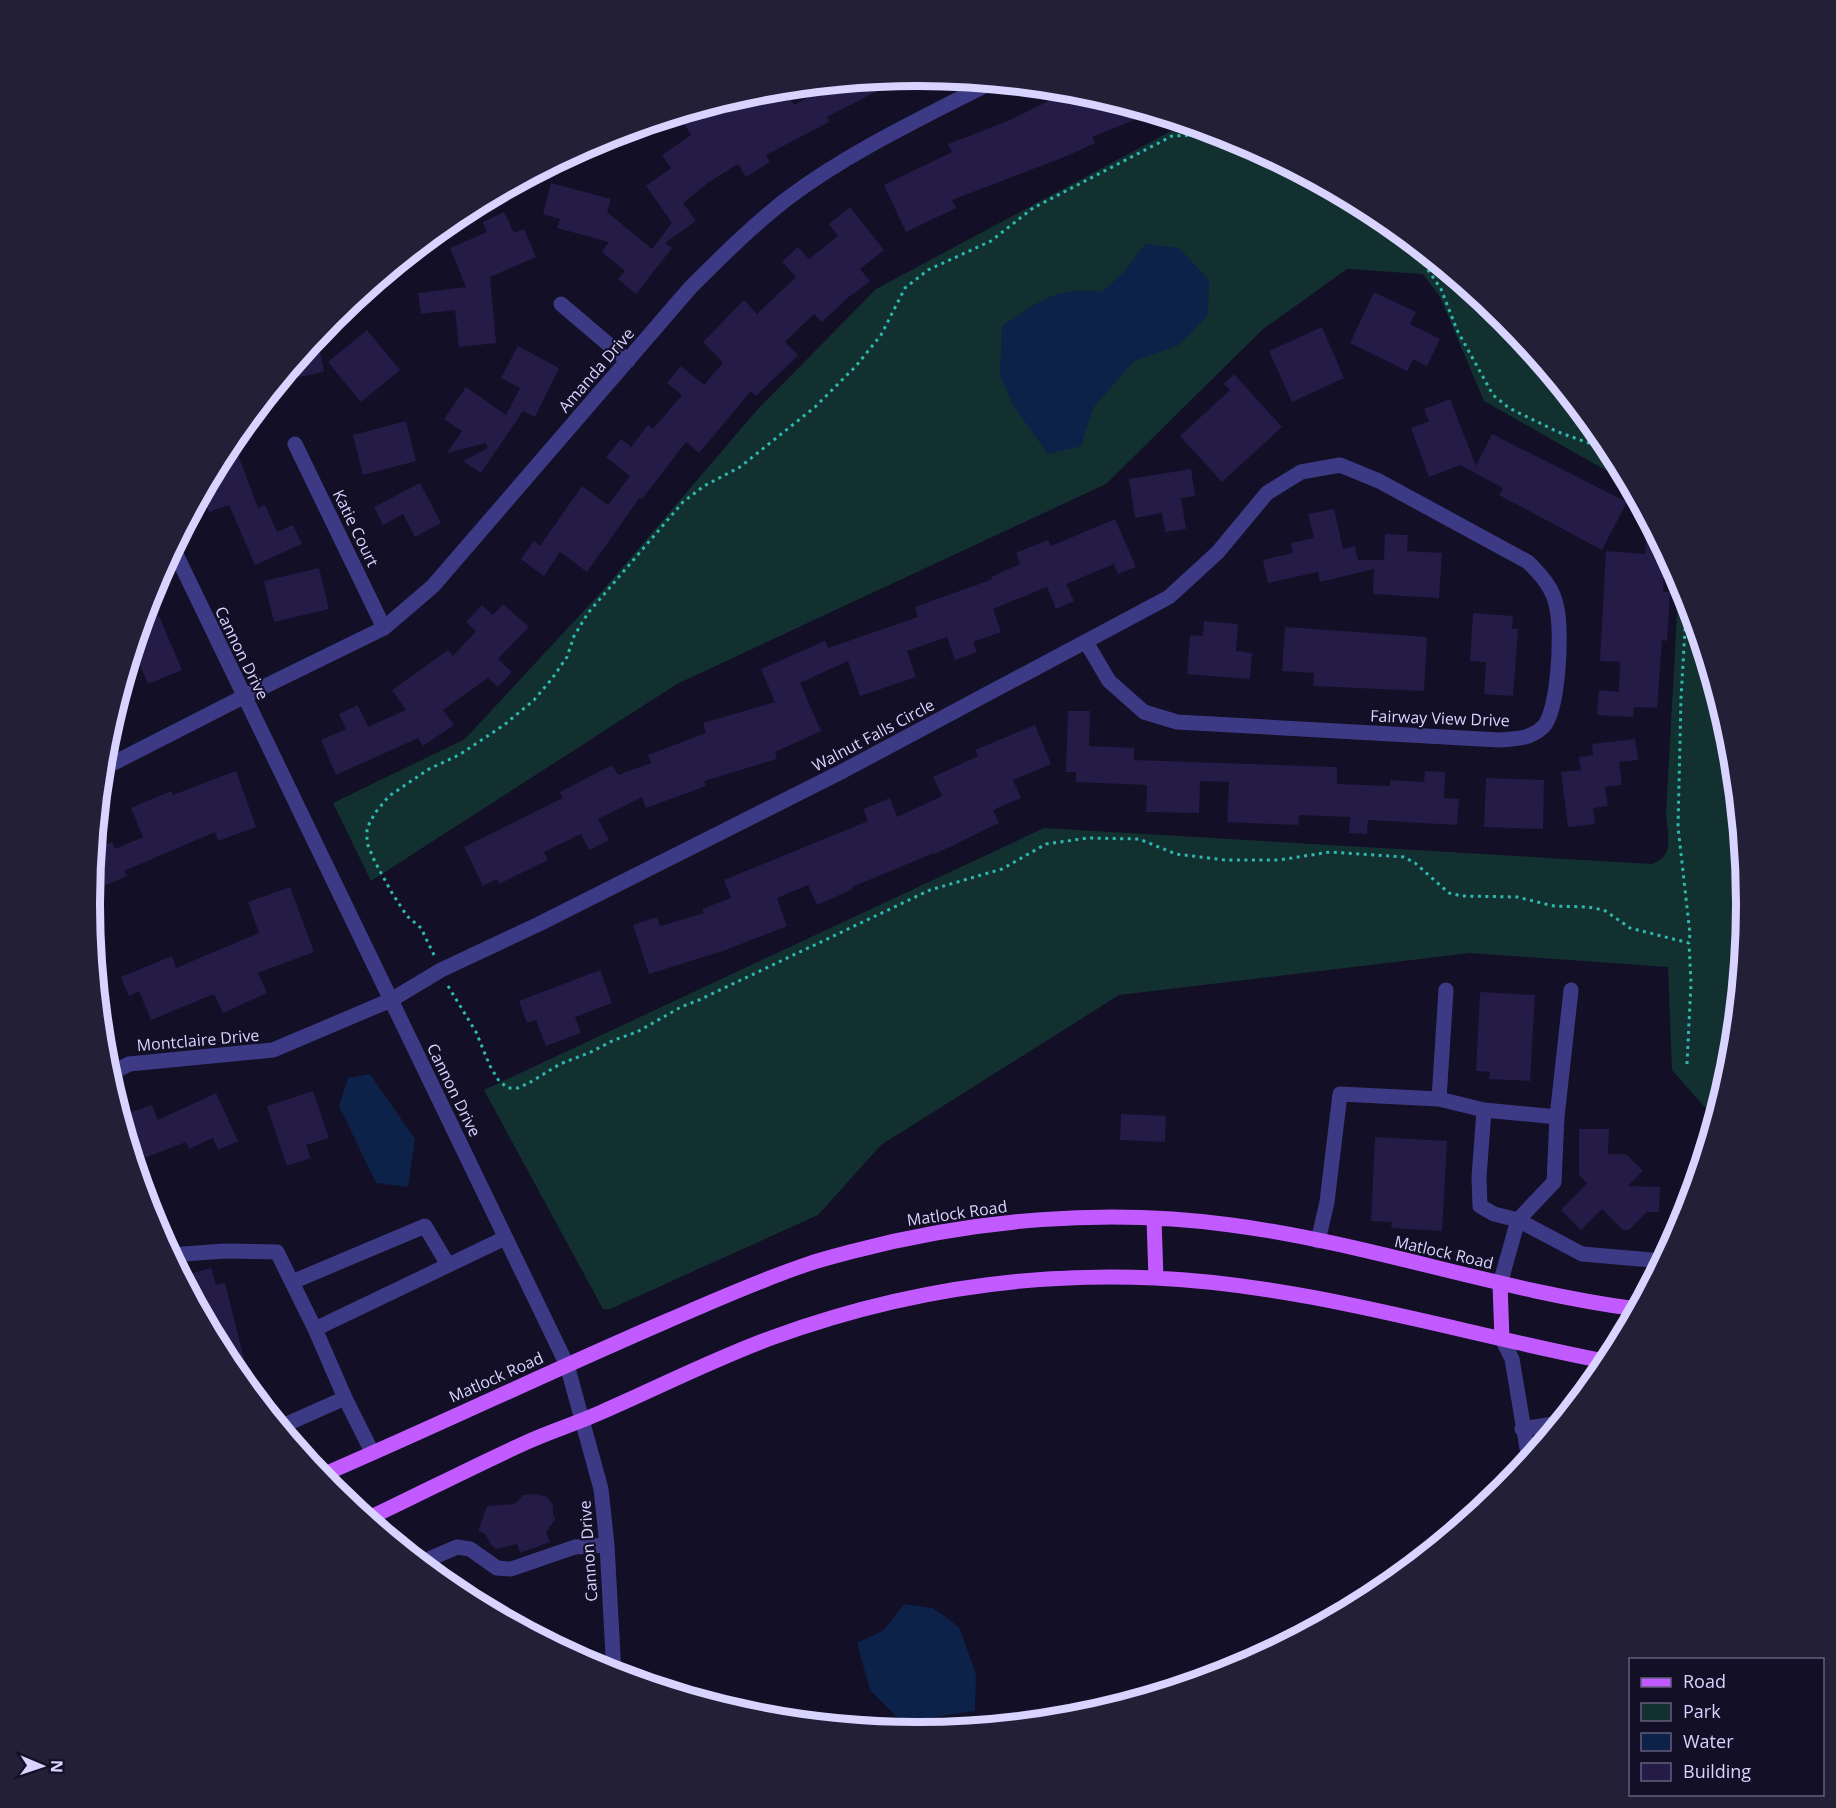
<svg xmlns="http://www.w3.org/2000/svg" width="1836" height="1808" font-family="'Open Sans',sans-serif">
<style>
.green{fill:#12302f}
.water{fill:#0c2248}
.building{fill:#241b47}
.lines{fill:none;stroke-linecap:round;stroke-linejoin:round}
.path{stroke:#2fb8b0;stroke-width:3;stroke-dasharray:3 4.5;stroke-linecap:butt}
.minor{stroke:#3d3a85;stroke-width:15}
.major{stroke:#c25bff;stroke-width:15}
.labels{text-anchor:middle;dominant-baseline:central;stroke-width:4.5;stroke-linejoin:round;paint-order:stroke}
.street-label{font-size:16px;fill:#d9d4ff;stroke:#130f26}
.rim{fill:none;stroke:#d9d4ff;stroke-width:8}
</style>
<rect width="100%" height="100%" fill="#130f26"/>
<path class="green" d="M1186 123 1236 138 1379 215 1504 318 1607 444 1628 483 1484 401 1440 297 1423 274 1347 269 1262 330 1106 484 677 684 371 881 333 803 465 739 604 589 757 410 876 289Z
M1679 578 1684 587 1731 743 1747 904 1731 1066 1715 1119 1672 1070 1668 967 1470 953 1119 995 881 1145 818 1215 610 1309H603L484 1090 1044 828 1652 864C1676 856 1667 834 1666 813Z"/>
<path class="water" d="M1145 244 1179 248 1209 280 1208 315 1179 345 1134 361 1093 408 1081 446 1048 454 1013 405 1000 375 1002 326C1039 302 1055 286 1102 292L1124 272Z
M370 1074 415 1139 408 1187 376 1183 339 1106 348 1078Z
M904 1604 933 1608 959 1627 976 1674 975 1711 902 1722 870 1690 857 1643 884 1630Z"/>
<path class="building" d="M906 76 827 117 829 122 766 155 770 162 746 177 738 164 709 182 683 203 696 221 665 243 672 248 636 294 618 279 625 271 602 252 609 242 557 228 560 219 543 214 551 183 611 199 607 212 652 249 672 223 646 186 671 168 662 155 691 135 683 122 711 105 718 115 757 91 785 88 794 105 827 87 826 84Z
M1071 90 1080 91 1151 113 1092 137 1095 143 1067 156 952 200 956 208 906 232 884 185 952 152 948 144 1010 120Z
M850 207 884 250 860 269 870 281 854 294 853 293 822 322 814 314 785 342 798 355 756 396 751 391 699 453 686 442 642 499 640 497 587 572 560 552 544 576 521 559 534 541 540 546 582 486 608 505 630 476 606 457 621 439 631 447 648 425 653 429 682 395 667 383 681 366 704 385 723 363 703 342 744 300 757 314 796 277 782 262 798 247 809 259 838 236 829 224Z
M504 212 514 233 524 229 536 257 490 277 496 343 459 347 455 310 421 314 418 293 466 287 450 248 487 232 483 222Z
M1374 292 1416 312 1410 324 1440 339 1427 366 1413 359 1407 371 1350 343Z
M1322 327 1344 378 1292 402 1269 351Z
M367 330 400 370 361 402 328 362Z
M317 336 324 372 280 381 298 359Z
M518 346 559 368 535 417 523 411 481 473 463 461 488 448 486 443 447 453 462 431 444 419 466 387 506 415 520 388 501 378Z
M1234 374 1282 427 1222 482 1180 436 1230 390 1224 384Z
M1450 399 1476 466 1492 434 1627 502 1602 550 1499 495 1503 488 1460 465 1429 477 1411 428 1429 421 1424 409Z
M406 421 416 461 363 475 353 435Z
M236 449 258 508 265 505 277 532 293 525 302 544 255 565 229 505 209 512 202 493 223 454Z
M1191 469 1195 496 1181 498 1186 529 1165 532 1162 513 1135 518 1129 479Z
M420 483 441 523 415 537 403 514 383 525 374 507Z
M1334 509 1343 549 1355 546 1358 560H1384L1385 534 1408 535 1407 551 1442 553 1439 598 1373 594 1374 569 1320 582 1318 572 1268 583 1263 560 1293 553 1291 543 1314 538 1308 514Z
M1115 519 1136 567 1118 574 1114 564 1066 584 1074 601 1056 609 1047 587 993 609 1001 632 973 642 977 652 955 660 947 637 907 651 916 677 860 696 848 661 800 683 821 731 775 752 777 759 704 781 706 786 646 808 642 797 598 819 609 840 589 850 581 834 544 852 548 860 499 884 497 879 483 886 464 847 563 798 560 792 612 765 618 775 651 763 648 755 706 733 703 723 775 702 761 669 825 641 828 648 918 617 915 607 993 579 991 577 1020 564 1016 553 1048 540 1051 546Z
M1646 536 1657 537 1665 552 1663 592H1670L1667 641 1662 640 1657 708 1634 707 1633 717 1597 715 1599 690 1619 692 1620 662 1600 661 1606 551 1645 554Z
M319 568 329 609 274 622 264 581Z
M503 604 529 627 498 659 512 672 498 687 488 678 443 710 454 725 423 746 418 738 336 775 321 740 346 729 339 714 358 705 368 727 406 710 392 690 448 650 453 656 476 631 466 622 482 605 493 615Z
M1473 613 1513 616 1512 629H1518L1513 696 1484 694 1486 662 1470 661Z
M159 616 182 670 148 684 133 649 141 623Z
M1204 621 1238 624 1236 651 1252 653 1250 679 1187 674 1190 635 1203 636Z
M1285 627 1427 637 1424 691 1313 686 1314 673 1282 671Z
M1068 711H1090L1089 746 1134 748V760L1337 767V784L1390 786V780L1424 782 1425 771 1445 772 1444 798 1459 799 1457 825 1368 820 1367 834 1349 833 1350 817 1299 815 1298 825 1227 822 1229 782 1200 781 1199 813 1146 812 1147 785 1076 782V772H1066Z
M1035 725 1051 764 1013 780 1021 798 993 810 999 823 935 854 934 853 852 887 853 889 817 905 808 885 777 898 787 926 723 951 649 974 633 925 657 917 660 926 704 913 702 909 731 898 724 880 868 821 863 809 890 798 897 817 942 796 933 777 978 756 975 750Z
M1635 739 1638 760 1619 762 1622 785 1605 787 1608 806 1593 808 1595 824 1568 827 1561 772 1581 770 1579 757 1593 755 1592 744Z
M236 771 256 827 218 841 215 832 124 871 127 876 90 892 94 849 112 842 115 849 143 837 131 808 171 791 173 795Z
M1486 778 1544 780 1543 829 1484 827Z
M290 887 314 952 258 973 267 993 223 1013 214 994 151 1020 139 991 129 996 121 977 172 956 176 968 259 933 248 902Z
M600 970 612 1003 575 1017 581 1033 546 1046 536 1020 527 1023 519 1001Z
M1480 992 1535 995 1530 1081 1489 1079 1490 1072 1476 1071Z
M313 1091 329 1138 306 1145 311 1158 287 1166 267 1106Z
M216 1093 238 1141 218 1150 213 1138 189 1149 186 1142 134 1162 120 1116 152 1105 158 1120Z
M1121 1114 1166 1116 1165 1142 1120 1140Z
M1579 1129H1609L1608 1154H1626L1643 1171 1628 1186 1660 1187 1659 1212H1647L1629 1230H1623L1602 1209 1581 1230 1561 1210 1587 1183 1579 1175Z
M1375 1137 1447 1141 1442 1231 1391 1228 1392 1222 1371 1221Z
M211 1268 216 1285 225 1283 247 1371 236 1374 229 1364 181 1276Z
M537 1494 547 1497 553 1505V1516L556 1518 546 1532 550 1542 520 1553 517 1544 496 1549 492 1546 485 1534 478 1531 487 1506 515 1504 523 1495Z"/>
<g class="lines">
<path class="path" d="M1421 249 1422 261 1441 289 1457 330 1493 395 1509 408 1558 432 1611 451
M434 955 421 928 407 916 392 893 375 862 367 843V828L375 813 389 796 429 769 459 755 504 725 534 700 551 680 567 657 574 636 588 613 683 502 704 486 740 467 815 407 856 366 881 335 905 288 928 270 991 241 1033 208 1172 136 1222 134
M448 986 476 1032 490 1066 499 1081 508 1088H518L529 1083 560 1064 591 1052 614 1040 637 1032 681 1007 699 1000 930 890 1002 869 1046 844 1088 838 1139 839 1176 854 1225 860H1279L1330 852 1404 857 1415 863 1449 893 1462 896 1517 897 1554 906 1588 907 1604 910 1630 928 1689 943 1690 934 1678 827 1681 698 1687 596
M1687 1064 1691 983 1689 943"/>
<path class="minor" d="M561 304 628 361
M295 444 384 628
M173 548 567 1365 601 1489 607 1545 614 1674
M102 769 243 697 384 628 433 586 690 288C721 257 753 225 788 198 851 151 922 118 992 82
M108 1075 129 1064 273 1050 391 1000 441 970 539 924 843 771 1169 597 1218 552 1267 493 1301 472 1340 465 1379 481 1528 562C1542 576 1554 589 1557 609 1562 631 1559 711 1543 727 1530 739 1516 739 1499 740L1177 722 1144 712 1109 681 1086 642
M1439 1099 1446 990
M1484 1110 1479 1177 1480 1206 1494 1214 1518 1220 1582 1254 1663 1261
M1557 1117 1571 990
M1318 1241 1327 1202 1340 1094 1439 1099 1484 1110 1557 1117 1554 1182 1518 1220 1500 1284
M170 1255 225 1251 277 1252 315 1329
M292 1282 425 1226 448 1265
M1502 1339 1512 1359 1529 1460
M280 1427 345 1398
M1522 1429 1560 1423
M372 1452 345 1398 315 1329 505 1238
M420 1563 457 1547 470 1549 497 1568 511 1569 575 1547 607 1545"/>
<path class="major" d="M1154 1219 1156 1278
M1500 1284 1502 1339
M320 1476C436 1426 551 1371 667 1321 714 1301 760 1280 808 1264 823 1259 839 1255 854 1251 975 1219 1107 1208 1231 1225 1368 1243 1500 1291 1637 1309
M367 1519C420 1494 472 1467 525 1443 551 1431 578 1423 604 1411 659 1387 714 1359 771 1338 894 1293 1024 1272 1155 1278 1309 1285 1458 1333 1609 1362"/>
</g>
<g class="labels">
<g class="street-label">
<text transform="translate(596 370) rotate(-49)">Amanda Drive</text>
<text transform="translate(356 528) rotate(64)">Katie Court</text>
<text transform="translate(242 653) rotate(64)">Cannon Drive</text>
<text transform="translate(1440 718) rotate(2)">Fairway View Drive</text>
<text transform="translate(873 735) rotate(-28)">Walnut Falls Circle</text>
<text transform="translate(198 1040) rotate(-5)">Montclaire Drive</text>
<text transform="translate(454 1090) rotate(64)">Cannon Drive</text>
<text transform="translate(957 1213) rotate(-8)">Matlock Road</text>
<text transform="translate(1444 1252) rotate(13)">Matlock Road</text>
<text transform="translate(496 1377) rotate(-24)">Matlock Road</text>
<text transform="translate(588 1551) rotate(-94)">Cannon Drive</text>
</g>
</g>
<path d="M0 0H1836V1808H0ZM100 904a818 818 0 1 1 1636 0a818 818 0 1 1-1636 0Z" fill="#231f37" fill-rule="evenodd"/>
<path class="rim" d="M100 904a818 818 0 1 1 1636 0a818 818 0 1 1-1636 0Z"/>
<rect x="1629" y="1658" width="195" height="138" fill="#130f26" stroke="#625e7d" stroke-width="1.5"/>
<rect x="1641" y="1678" width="30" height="9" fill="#c25bff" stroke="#625e7d" stroke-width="1.5"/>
<text x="1683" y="1688" font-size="18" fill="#d9d4ff">Road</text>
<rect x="1641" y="1703" width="30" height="18" fill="#12302f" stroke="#625e7d" stroke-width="1.5"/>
<text x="1683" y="1718" font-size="18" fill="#d9d4ff">Park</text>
<rect x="1641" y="1733" width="30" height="18" fill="#0c2248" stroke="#625e7d" stroke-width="1.5"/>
<text x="1683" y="1748" font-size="18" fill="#d9d4ff">Water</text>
<rect x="1641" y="1763" width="30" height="18" fill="#241b47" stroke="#625e7d" stroke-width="1.5"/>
<text x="1683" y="1778" font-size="18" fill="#d9d4ff">Building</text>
<g transform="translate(42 1766) rotate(92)" stroke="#130f26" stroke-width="4.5" paint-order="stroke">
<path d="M0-4.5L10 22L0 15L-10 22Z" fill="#d9d4ff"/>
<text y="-9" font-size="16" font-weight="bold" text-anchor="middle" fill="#d9d4ff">N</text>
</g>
</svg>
